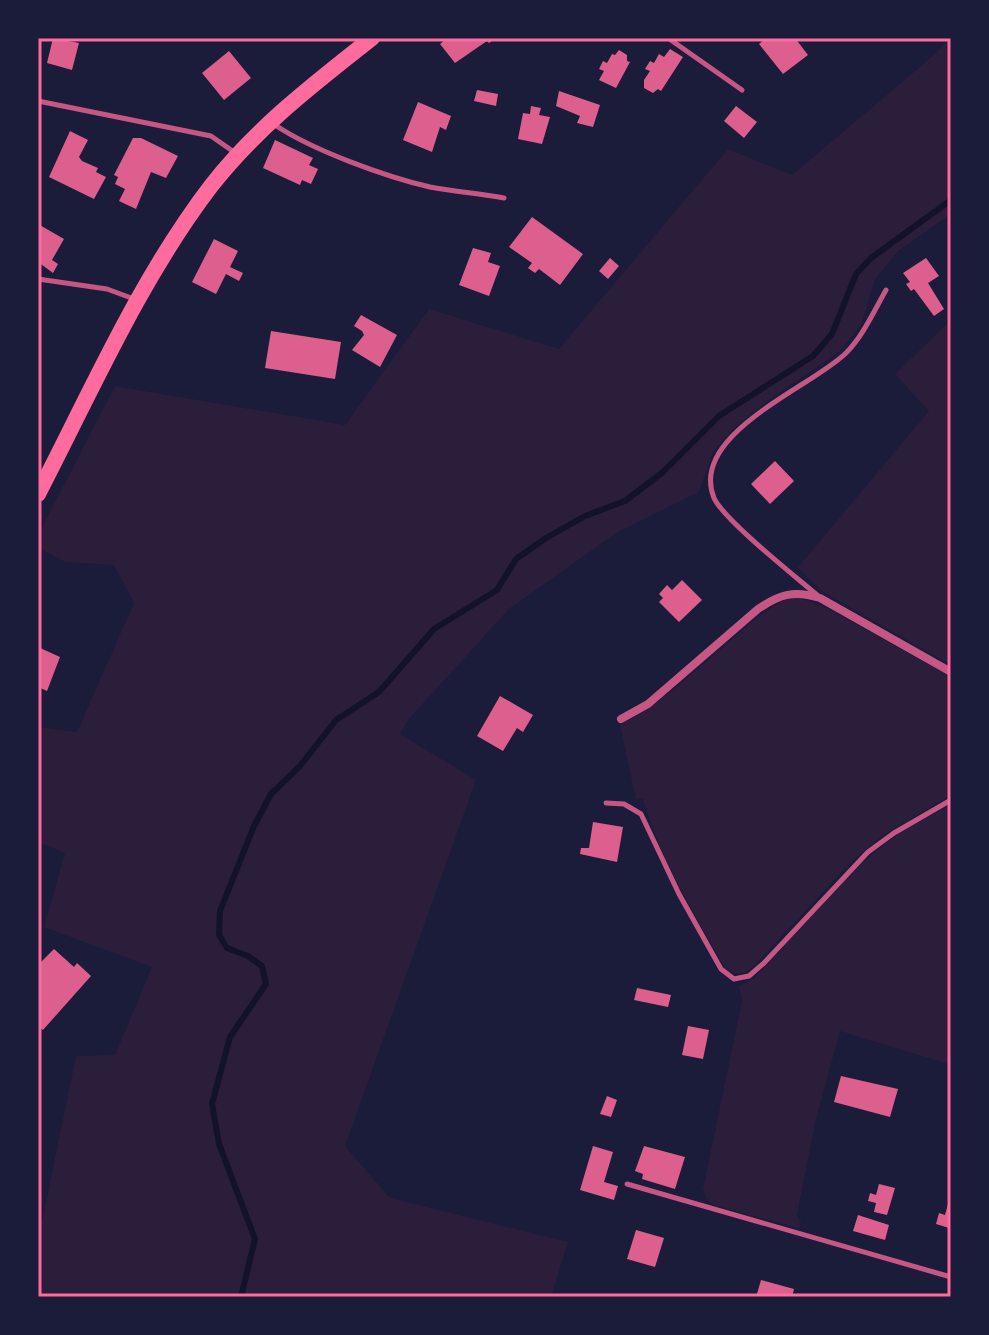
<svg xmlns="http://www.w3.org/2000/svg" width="989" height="1335" font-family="Karla,sans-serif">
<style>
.green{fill:#2a1e3b}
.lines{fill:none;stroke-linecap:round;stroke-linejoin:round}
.stream{stroke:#12122b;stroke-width:6}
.building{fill:#dd5f8e}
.service{stroke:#c65784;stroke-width:5}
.minor{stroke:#c65784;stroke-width:8}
.primary{stroke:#ff6b9d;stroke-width:16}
.neatline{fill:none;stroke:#ff6b9d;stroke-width:3}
</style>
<rect width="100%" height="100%" fill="#1b1b3a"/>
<path class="green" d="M951 38V214L898 251 875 279 861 325 840 351 766 402 732 430 713 452 699 492 618 532 509 609 409 719 400 734 476 780 345 1146 390 1198 568 1242 551 1297H38V1241L76 1056 115 1055 152 967 44 927 65 853 38 842V727L77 732 134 603 114 565 65 562 38 547V535L115 386 345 425 429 309 559 349 728 149 792 175 934 55Z
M951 320V665L823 592 798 567 929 411 895 374Z
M795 596 829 609 951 677V795L883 835 851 862 755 965C745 974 734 977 724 966 694 913 659 858 643 798L636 800 620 725C661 705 694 671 729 642 749 624 770 605 795 596Z
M951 805V1065L840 1031 815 1123 797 1215 801 1222 799 1228 713 1205 706 1198 703 1189 742 1001 739 986 753 979C802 931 844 870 902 832 918 822 935 814 951 805Z"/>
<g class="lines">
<path class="stream" d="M241 1297 255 1239 219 1144 212 1104 230 1037 266 984 262 966 248 956 227 948 219 935 220 911 254 826 271 794 300 766 336 720 379 692 434 629 497 590 516 559 546 538 585 516 625 501 663 472 719 416 813 356 832 334 856 274 871 258 951 200"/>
</g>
<path class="building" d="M53 38 79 43 72 70 47 63Z
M447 38H496L489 43 487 41 455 63 440 44Z
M766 38H795L808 55 783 74 759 44Z
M670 49 683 57 661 91 658 89 653 93 644 88V80L650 71 645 69 650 61 654 63 659 54 664 57Z
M619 50 627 55V61L630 62 616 88 599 80 604 71 599 69 603 61 607 63 612 54 615 55Z
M229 51 251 78 224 100 202 73Z
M477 90 498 94 496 106 474 101Z
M559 91 600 105 593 127 577 123 580 116 556 106Z
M418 102 451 116 446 130 440 127 432 152 403 140Z
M531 106 541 108 539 115 550 117 542 144 518 139 523 113 530 114Z
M736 106 757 122 744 138 724 121Z
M70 131 88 140 79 157 82 161 98 168 96 172 106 177 94 199 49 177Z
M133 138H141L178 156 166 178 151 172 136 209 119 201 125 189 115 184 118 177 114 175Z
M275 140 313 158 309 165 318 169 311 184 302 180 300 185 263 168Z
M532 217 583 254 560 285 539 269 535 273 528 268 532 263 509 247Z
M38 224 64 239 52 260 58 264 53 273 38 262Z
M214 239 238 251 230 267 243 273 239 281 226 274 216 294 192 282Z
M473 248 491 253 488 262 500 266 489 296 459 285Z
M610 258 619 266 608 279 599 271Z
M926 258 939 276 928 283 944 309 934 316 914 289 911 291 906 284 910 282 903 273Z
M361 315 397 335 380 367 352 350 364 335 362 331 354 326Z
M271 331 341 342 335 379 265 368Z
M775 461 794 481 770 504 751 484Z
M682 580 702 600 679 622 659 602 663 598 659 594 667 585 672 590Z
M38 647 60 657 47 691 38 687Z
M500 696 533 715 523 732 517 728 503 751 477 736Z
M593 822 623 827 617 862 580 854 581 848H589Z
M54 949 74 967 77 963 91 976 43 1030 38 1026V965Z
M637 988 671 995 668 1007 634 1000Z
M688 1026 709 1030 703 1059 682 1055Z
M841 1076 898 1089 890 1117 834 1102Z
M607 1096 617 1100 611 1117 600 1114Z
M593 1146 613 1152 604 1182 618 1186 614 1200 580 1190Z
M644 1146 685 1157 675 1189 642 1179 643 1174 635 1171Z
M879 1184 895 1188 887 1215 874 1212 876 1203 868 1201 870 1193 876 1195Z
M950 1197 951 1223 949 1228 936 1224 939 1213 945 1215Z
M858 1215 889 1225 885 1240 853 1231Z
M636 1230 664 1238 655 1267 627 1259Z
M761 1280 794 1289 792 1297H756Z"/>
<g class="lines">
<path class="service" d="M668 38 742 90
M38 101 211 136 234 152
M275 125C312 150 386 177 430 187 455 192 480 193 504 198
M38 279 107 289 134 299
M817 595C795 576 724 520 714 498 688 434 812 387 846 353 863 336 874 311 886 290
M606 803 624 804 641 814 679 894 721 969 734 979 749 976 764 963 868 852 894 833 951 800
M627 1184 951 1277"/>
<path class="minor" d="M621 719 648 704 758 609C780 594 794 590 820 598L951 672"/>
<path class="primary" d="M38 494C92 390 140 279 211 186 256 128 315 83 372 38"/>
</g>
<rect width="989" height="1335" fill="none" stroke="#1b1b3a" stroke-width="80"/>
<rect x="40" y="40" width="909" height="1255" class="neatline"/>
</svg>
